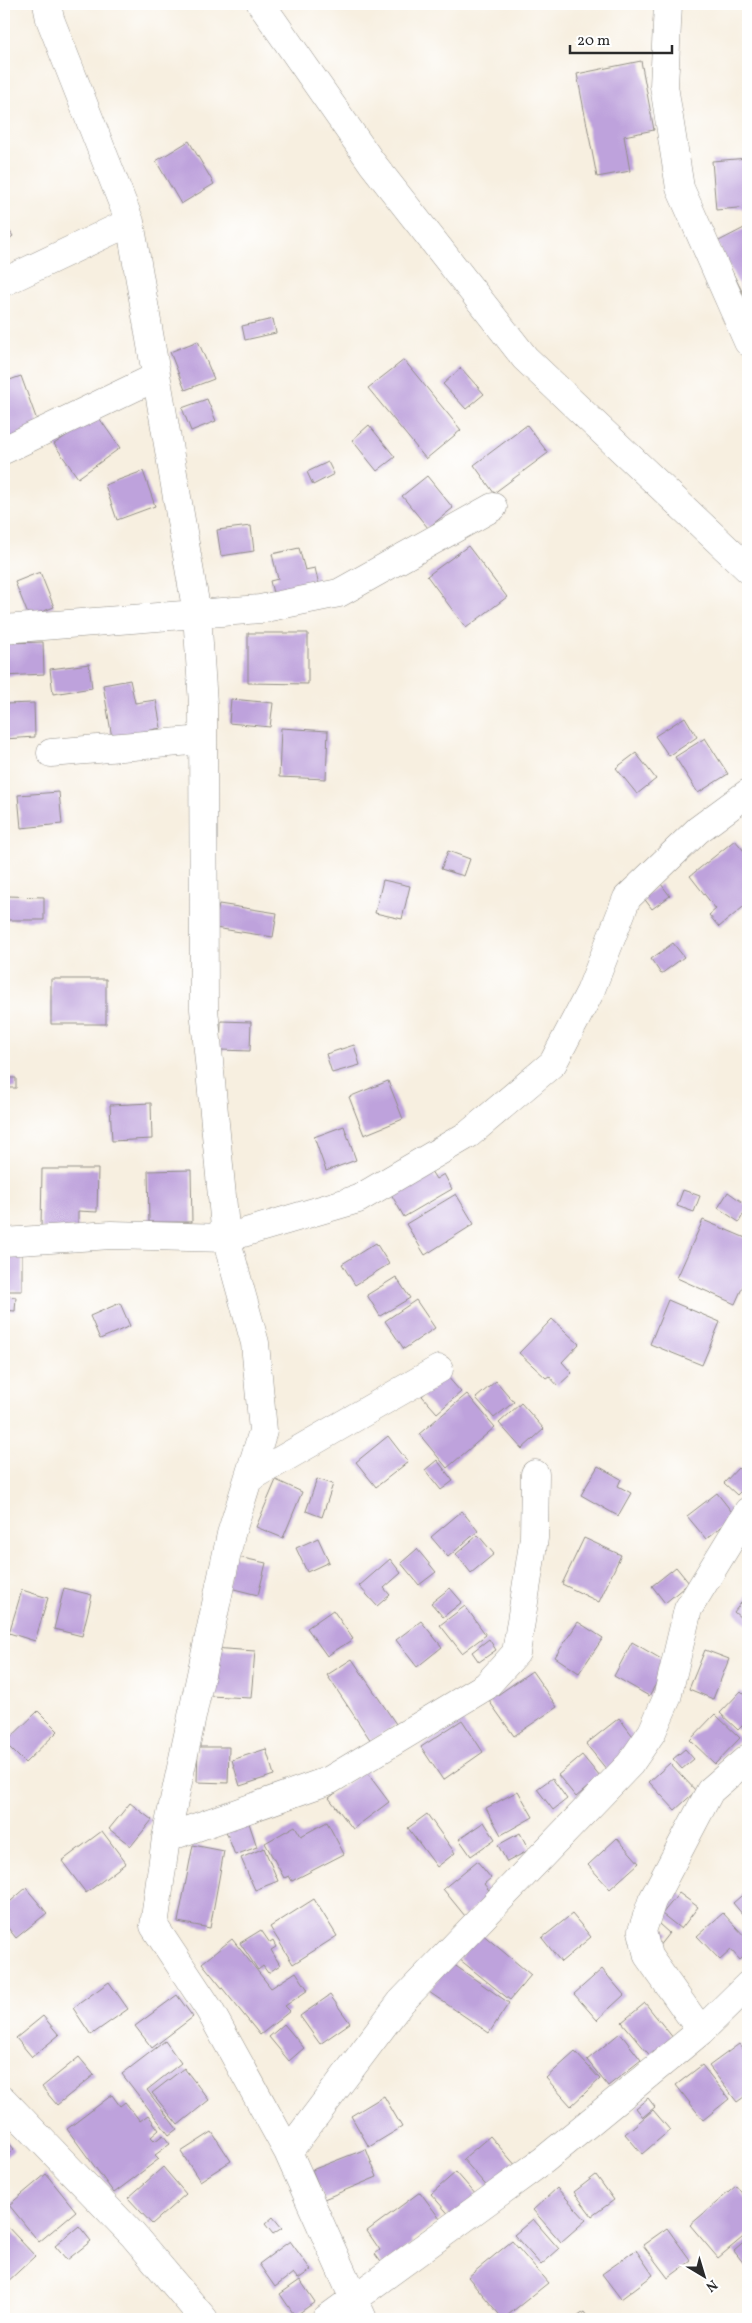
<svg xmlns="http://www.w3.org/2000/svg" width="752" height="2323" font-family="Vollkorn,serif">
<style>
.building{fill:#bea2dc}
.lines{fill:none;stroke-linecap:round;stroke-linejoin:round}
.minor-casing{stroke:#918d86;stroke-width:29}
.minor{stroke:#fff;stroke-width:28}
</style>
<rect width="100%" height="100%" fill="#fff"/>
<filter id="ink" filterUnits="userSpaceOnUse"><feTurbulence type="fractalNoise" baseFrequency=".02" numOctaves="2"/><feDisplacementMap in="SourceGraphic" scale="10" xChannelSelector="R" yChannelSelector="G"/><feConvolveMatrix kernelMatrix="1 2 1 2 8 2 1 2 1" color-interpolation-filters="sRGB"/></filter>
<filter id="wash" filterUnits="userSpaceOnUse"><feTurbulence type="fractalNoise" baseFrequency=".0096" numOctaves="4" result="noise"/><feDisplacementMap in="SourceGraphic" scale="20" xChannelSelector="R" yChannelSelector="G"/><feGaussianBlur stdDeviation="1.12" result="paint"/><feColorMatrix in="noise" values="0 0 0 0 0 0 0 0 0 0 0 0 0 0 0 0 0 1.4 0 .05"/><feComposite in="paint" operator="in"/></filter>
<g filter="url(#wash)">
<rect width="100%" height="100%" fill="#f7efe0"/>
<g id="blocks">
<path class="building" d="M641 61 654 130 624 136 630 171 597 177 577 74Z
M189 141 214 184 181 204 156 161Z
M748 158V207L716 210 712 161Z
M4 223 13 236 4 243Z
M748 226V295L745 297 717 242Z
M273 319 276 333 245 340 242 326Z
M198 341 214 379 185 390 170 352Z
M404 360 461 430 426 459 368 388Z
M461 368 484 394 466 409 443 384Z
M21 376 39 426 4 444V382Z
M207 399 216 421 191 431 182 408Z
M97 415 120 448 78 478 54 444Z
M369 425 395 457 377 471 352 440Z
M527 425 548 453 494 493 474 465Z
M328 462 334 474 313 485 307 472Z
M143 471 155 506 117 520 105 485Z
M427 476 453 508 428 528 402 496Z
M251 526 254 551 221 556 217 530Z
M468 546 507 597 466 628 427 576Z
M299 548 305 570 315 568 319 585 275 601 270 581 278 579 272 554Z
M40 572 54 607 29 617 15 582Z
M248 633H308V684L248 683Z
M43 642 44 674 4 676V643Z
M89 664 92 688 53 694 50 669Z
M130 680 135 703 156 700 161 728 112 738 103 685Z
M231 699 273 703 270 727 229 723Z
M34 703 35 737 4 739V704Z
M685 717 697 737 669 756 655 736Z
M281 728 328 731 326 779 279 777Z
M705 738 728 774 698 793 675 757Z
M636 753 656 779 637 794 616 768Z
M59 792 62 824 21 828 18 795Z
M735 840 748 856V903L719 927 709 915 716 909 690 876Z
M448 851 470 859 464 876 441 869Z
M383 880 410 886 402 919 375 913Z
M661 884 670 896 652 909 643 897Z
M7 896 44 897V920H6Z
M219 904 277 913 273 937 215 928Z
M673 943 684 957 661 974 651 959Z
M51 979H106V1024H51Z
M221 1021 251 1022 250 1051 220 1050Z
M354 1045 360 1065 332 1073 326 1054Z
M4 1078H16V1088H4Z
M388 1081 403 1119 364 1135 349 1097Z
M151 1103 152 1139 112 1141 110 1105Z
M344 1126 356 1160 326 1171 314 1137Z
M42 1169H98L97 1212 78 1211V1229L41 1228Z
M191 1170 192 1222H149L148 1171Z
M431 1171 436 1179 444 1174 452 1189 404 1217 391 1194Z
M683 1190 700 1196 694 1212 677 1206Z
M728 1192 748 1206 739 1222 718 1208Z
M456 1194 474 1224 425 1255 406 1224Z
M703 1220 748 1239V1275L735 1304 677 1278Z
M376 1243 389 1264 355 1285 342 1264Z
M4 1253H22V1291H4Z
M396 1277 410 1298 380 1316 367 1295Z
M4 1296 16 1297 15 1311 4 1310Z
M416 1300 435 1328 404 1349 385 1321Z
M668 1300 720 1322 702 1365 650 1344Z
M120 1303 130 1326 100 1339 90 1316Z
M552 1319 579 1344 562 1362 572 1373 558 1386 549 1376 546 1378 519 1353Z
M446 1375 461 1392 437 1413 422 1396Z
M496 1381 514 1402 494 1418 476 1398Z
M467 1394 495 1427 447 1468 419 1434Z
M521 1403 544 1429 522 1449 499 1423Z
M388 1436 408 1462 376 1487 356 1462Z
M437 1460 453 1481 441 1490 425 1470Z
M598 1466 621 1479 618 1486 631 1493 618 1516 581 1495Z
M738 1468 748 1478V1484L737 1495 724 1483Z
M317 1479 333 1484 322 1517 306 1511Z
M276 1480 302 1492 283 1538 256 1527Z
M717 1493 735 1516 706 1539 687 1516Z
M462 1511 478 1531 448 1557 431 1537Z
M478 1535 494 1554 471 1573 456 1554Z
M318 1538 329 1562 307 1572 296 1548Z
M584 1538 621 1555 599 1602 562 1584Z
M417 1549 436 1572 419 1585 401 1563Z
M233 1556 266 1563 258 1595 226 1587Z
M390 1559 401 1573 384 1588 390 1595 377 1606 359 1586Z
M676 1567 689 1583 665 1603 652 1586Z
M64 1588 92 1595 82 1636 54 1629Z
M450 1588 462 1602 443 1617 431 1603Z
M22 1590 48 1598 35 1641 9 1633Z
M748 1594V1624L734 1612Z
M465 1606 486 1635 462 1653 440 1625Z
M333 1610 353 1639 327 1656 307 1628Z
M421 1621 442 1647 417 1667 396 1640Z
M578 1622 603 1638 579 1673 555 1657Z
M489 1639 496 1650 479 1662 472 1652Z
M632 1642 668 1663 649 1696 614 1676Z
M212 1648 255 1651 251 1698 209 1696Z
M705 1650 729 1659 713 1699 689 1689Z
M352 1659 396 1724 371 1741 327 1675Z
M532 1671 557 1707 514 1736 489 1701Z
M741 1691 748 1698V1720L738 1730 720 1713Z
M38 1711 58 1731 25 1763 5 1743Z
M715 1714 740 1738 715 1764 690 1740Z
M619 1718 639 1744 607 1770 586 1744Z
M462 1720 483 1752 443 1780 421 1747Z
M198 1747H229L228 1783 197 1782Z
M266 1749 274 1775 240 1786 232 1760Z
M685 1749 694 1759 682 1769 673 1759Z
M582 1755 600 1777 576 1797 558 1775Z
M670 1763 696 1791 675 1810 649 1782Z
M365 1770 389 1802 353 1829 329 1798Z
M552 1778 567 1799 553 1810 537 1789Z
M518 1791 533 1817 501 1835 486 1808Z
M130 1803 152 1820 131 1846 109 1829Z
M427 1814 455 1853 437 1867 408 1828Z
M327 1822 344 1854 292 1881 289 1876 284 1878 265 1843 295 1826 301 1836Z
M484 1822 495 1839 471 1856 459 1839Z
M249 1823 257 1847 235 1855 226 1831Z
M102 1831 126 1863 86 1893 62 1861Z
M520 1833 529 1850 507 1862 498 1845Z
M617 1838 639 1863 610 1889 588 1865Z
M193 1845 224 1851 210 1928 178 1922Z
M264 1848 278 1881 255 1890 241 1858Z
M477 1861 491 1878 484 1884 492 1894 465 1916 443 1889Z
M26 1888 47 1913 16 1938 4 1923V1907Z
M748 1890V1921L733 1903Z
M679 1893 698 1907 681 1929 662 1914Z
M314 1899 337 1936 293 1964 270 1927Z
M723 1913 748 1940V1953L740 1960 731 1950 720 1960 697 1936Z
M572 1914 591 1937 561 1962 542 1938Z
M659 1924 669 1933 658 1947 647 1938Z
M261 1930 270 1943 273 1941 276 1947 271 1950 280 1965 268 1973 263 1966 258 1970 240 1943Z
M481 1933 531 1975 510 2000 459 1959Z
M232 1939 271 1988 296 1972 308 1990 285 2006 290 2011 260 2035 202 1963Z
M450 1962 509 2003 489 2033 429 1992Z
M602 1969 624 1995 597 2020 574 1994Z
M109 1982 128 2009 91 2035 73 2008Z
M177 1995 193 2017 152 2048 135 2026Z
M330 1995 350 2023 320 2044 300 2016Z
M645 2003 674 2039 652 2058 622 2022Z
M43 2016 59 2035 32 2057 16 2038Z
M284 2024 304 2048 289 2061 269 2037Z
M620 2033 641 2060 608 2086 587 2060Z
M165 2041 181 2063 147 2090 177 2129 169 2135 122 2074Z
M739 2044 748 2056V2094L737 2102 709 2066Z
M575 2052 600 2079 571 2106 546 2078Z
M79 2057 94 2075 57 2105 42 2087Z
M702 2065 729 2099 703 2120 676 2085Z
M184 2068 209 2100 178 2125 152 2093Z
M112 2095 120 2106 125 2102 140 2121 148 2115 159 2130 151 2137 155 2141 163 2135 170 2144 155 2155 159 2159 114 2193 67 2129Z
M384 2096 402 2127 369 2147 351 2116Z
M648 2098 655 2107 643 2117 636 2108Z
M653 2110 670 2130 642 2154 625 2134Z
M212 2132 231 2161 200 2181 181 2152Z
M490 2136 517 2167 490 2190 463 2159Z
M4 2137 14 2149 4 2158Z
M366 2149 377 2177 324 2199 312 2170Z
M163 2167 186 2194 152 2224 128 2198Z
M456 2172 477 2196 452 2218 431 2194Z
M46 2174 76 2211 39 2242 9 2205Z
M596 2175 614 2200 592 2216 574 2192Z
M736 2186 748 2201V2233L718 2258 690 2225Z
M557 2188 586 2220 561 2242 533 2210Z
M420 2192 440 2219 411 2240 413 2243 383 2265 375 2254 380 2250 367 2231Z
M273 2217 282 2228 273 2234 265 2224Z
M533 2219 559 2249 541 2265 514 2235Z
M4 2223 35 2256 4 2285Z
M79 2226 91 2241 67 2260 55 2246Z
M667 2228 691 2261 668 2278 643 2245Z
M748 2239V2269L734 2251Z
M290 2241 311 2270 298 2279 293 2273 275 2287 259 2264Z
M512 2241 548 2283 503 2319 468 2277Z
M636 2250 653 2275 621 2299 602 2274Z
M300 2280 315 2302 295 2316 280 2294Z
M584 2312 589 2319H574Z"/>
</g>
</g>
<g filter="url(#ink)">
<use href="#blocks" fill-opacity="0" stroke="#918d86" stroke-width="1"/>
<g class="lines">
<g class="minor-casing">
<path id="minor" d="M47 4 50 19 130 222 197 614 203 704 204 1009 226 1238 255 1343 263 1431 231 1534 166 1838 154 1926 209 2009 288 2152 363 2319
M261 4 372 163 525 358 748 569
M668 4 664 86 680 188 748 342
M4 282 130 222
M4 450 156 377
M4 629 260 609 339 593 493 507
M51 753 203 740
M4 1242 111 1235 226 1238 358 1199 469 1134 553 1063 590 992 627 898 698 830 748 793
M248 1479 439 1369
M166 1838 330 1780 486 1686 516 1653 534 1538 535 1474
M701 2031 648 1956 642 1931 652 1901 710 1791 748 1758
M4 2101 133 2235 204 2319
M288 2152 401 2002 630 1764 652 1732 667 1698 688 1609 748 1511
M326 2319 544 2160 701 2031 748 1985"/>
</g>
<use href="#minor" class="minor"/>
</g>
</g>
<rect width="752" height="2323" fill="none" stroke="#fff" stroke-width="20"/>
<g transform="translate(704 2276) rotate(142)" stroke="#ffffff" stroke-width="4" paint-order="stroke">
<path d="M0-4L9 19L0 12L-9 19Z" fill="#2b2b2b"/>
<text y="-8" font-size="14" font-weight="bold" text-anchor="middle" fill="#2b2b2b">N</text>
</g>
<path d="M570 45v8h102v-8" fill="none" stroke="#2b2b2b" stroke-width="2.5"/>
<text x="577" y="45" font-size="15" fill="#2b2b2b" stroke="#ffffff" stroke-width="4" paint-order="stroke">20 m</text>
</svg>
